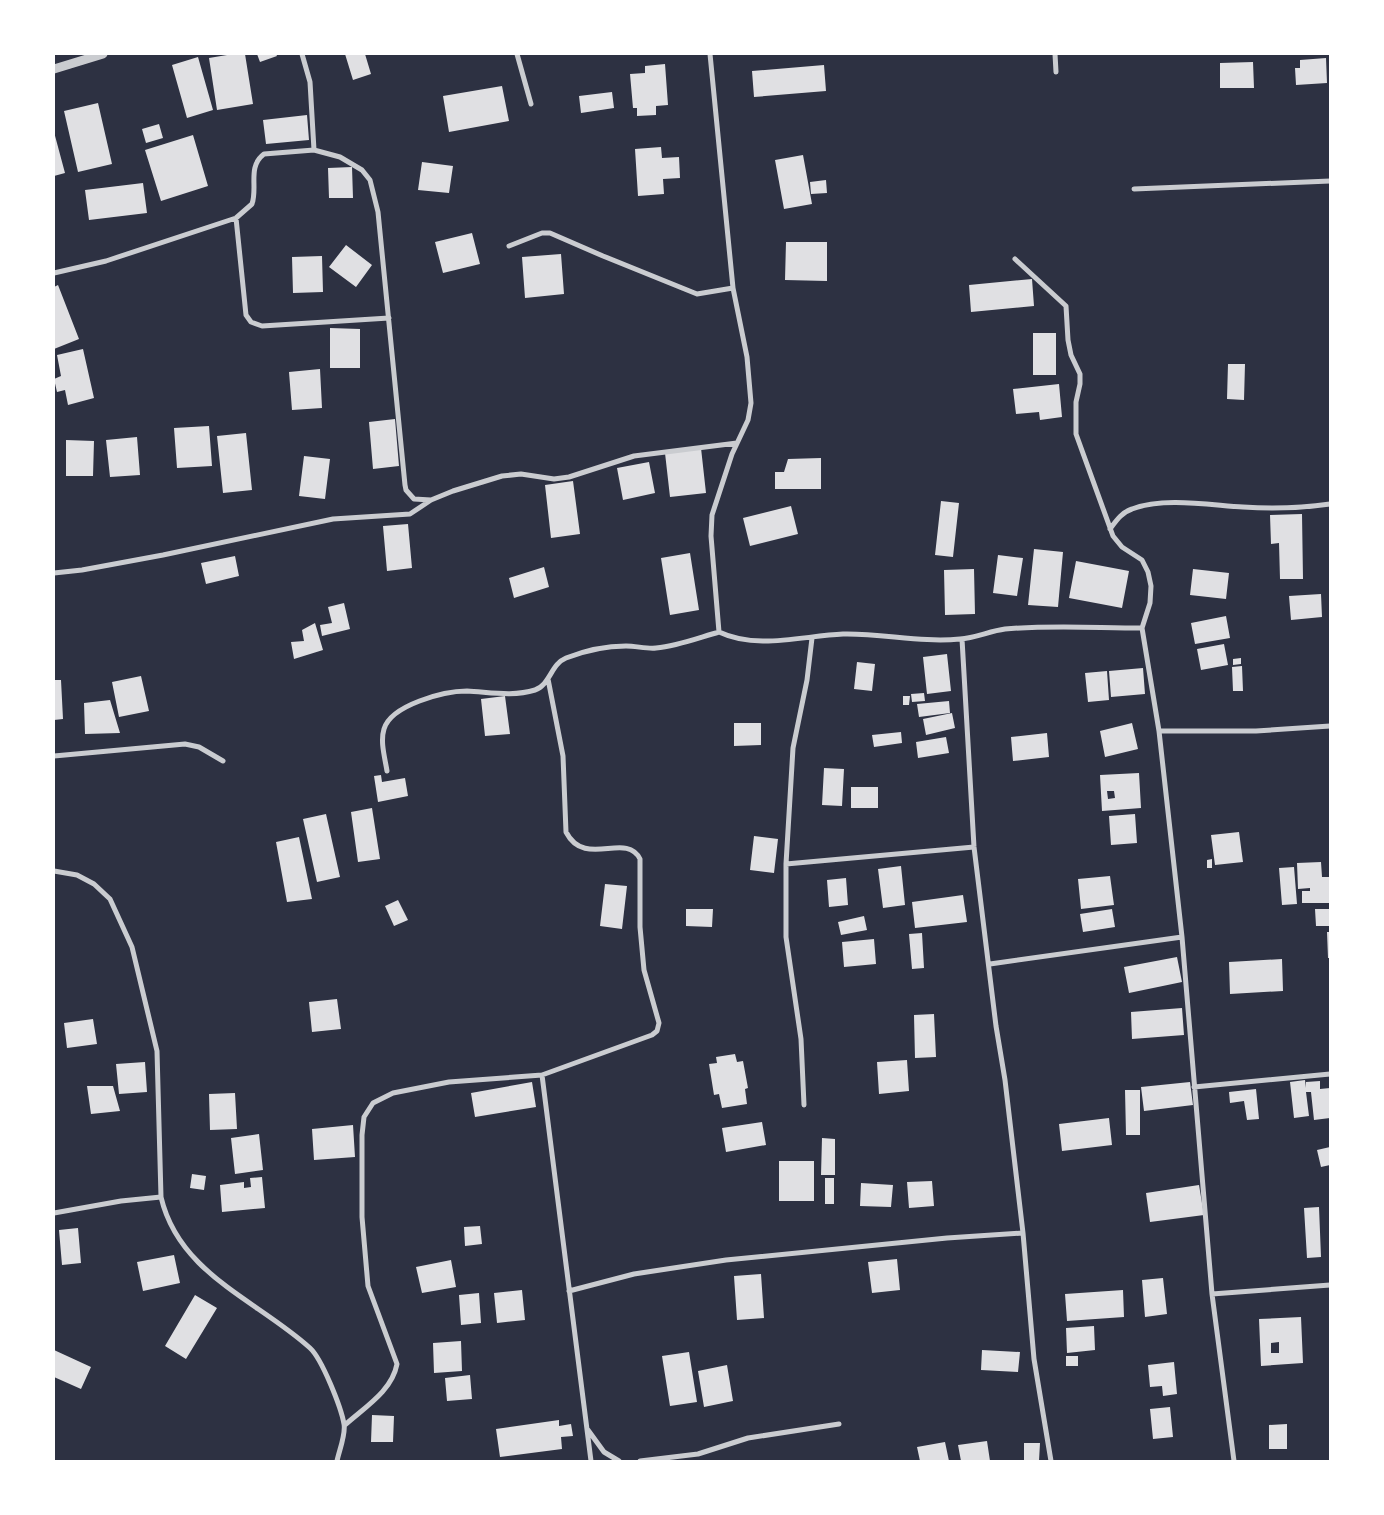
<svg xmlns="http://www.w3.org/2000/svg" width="1384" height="1515" font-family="'Archivo Narrow',sans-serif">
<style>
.building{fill:#e0e0e3;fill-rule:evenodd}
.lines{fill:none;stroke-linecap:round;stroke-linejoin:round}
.minor{stroke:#caccd0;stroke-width:5}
.tertiary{stroke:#caccd0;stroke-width:9}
</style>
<rect width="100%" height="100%" fill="#2d3142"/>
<path class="building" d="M233 54H245L253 104 217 110 209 58Z
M257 54H276L277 56 260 62Z
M345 54H365L371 74 353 80Z
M198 57 213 110 187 118 172 65Z
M1326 58 1327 83 1296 85 1295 68H1300V60Z
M1253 62 1254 88H1220V63Z
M665 64 668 105 656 106V115L637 116V108H633L630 74 645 73V66Z
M824 65 826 91 754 97 752 71Z
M502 86 509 121 449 132 443 96Z
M612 92 614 108 581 113 579 96Z
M98 103 112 164 78 172 64 111Z
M307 115 309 140 266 144 263 120Z
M159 124 163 138 146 143 142 129Z
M54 132 65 173 54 176Z
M193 135 208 186 161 201 145 150Z
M661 147 662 158 679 157 680 178 663 179 664 194 638 196 635 149Z
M803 155 812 204 784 209 775 160Z
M422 162 453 166 449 193 418 190Z
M352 167 353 198H329L328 168Z
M826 180 827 193 811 194 810 182Z
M143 183 147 213 89 220 85 190Z
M472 233 480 264 443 273 435 242Z
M786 242H827V281L785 280Z
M346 245 372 265 356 287 329 267Z
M561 254 564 294 525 298 522 257Z
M322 256 323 292 293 293 292 257Z
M1032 279 1034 306 971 312 969 285Z
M58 285 79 339 54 349V287Z
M330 328 360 329V368H330Z
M1033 333H1056V375H1033Z
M83 349 94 398 68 405 65 390 57 392 54 379 61 376 57 355Z
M1228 364H1245L1244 400 1227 399Z
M320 369 322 408 292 410 289 372Z
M1059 384 1062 417 1040 420 1039 412 1016 414 1013 389Z
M395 419 399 466 373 469 369 422Z
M209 426 212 466 177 468 174 428Z
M246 433 252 490 223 493 217 436Z
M137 437 140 475 110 477 106 440Z
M66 440 94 441 93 476H66Z
M701 448 706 493 670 497 665 453Z
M304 456 330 459 325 499 299 496Z
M821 458V489H775V472H784L788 459Z
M649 462 655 493 623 500 617 468Z
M573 481 580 534 551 538 545 485Z
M941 501 959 503 953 557 935 555Z
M791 506 798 534 750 546 743 518Z
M1302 514 1303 579H1280L1279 543 1271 544 1270 515Z
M408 524 412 568 387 571 383 526Z
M1034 549 1063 552 1058 607 1028 605Z
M690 553 699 610 670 615 661 558Z
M998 555 1023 558 1017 596 993 593Z
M235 556 239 576 206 584 201 563Z
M1076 561 1129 571 1122 608 1069 598Z
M544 567 549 587 514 598 509 578Z
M974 569 975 614 945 615 944 570Z
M1193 569 1229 573 1226 599 1190 595Z
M1321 594 1322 617 1291 620 1289 596Z
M344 603 350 629 322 636 320 625 332 623 328 607Z
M1226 616 1230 638 1195 644 1191 623Z
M315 623 323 650 294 659 291 642 304 641 302 630Z
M1224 644 1228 665 1201 670 1197 649Z
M947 654 951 691 927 694 923 657Z
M1241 658V664L1233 665V659Z
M857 662 875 664 872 691 854 689Z
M1242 666 1243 691H1233L1232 667Z
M1143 668 1145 694 1111 697 1109 671Z
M1107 671 1109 700 1088 702 1085 673Z
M141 676 149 711 119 717 112 682Z
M54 680H61L63 719 54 720Z
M924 693 925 701 912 702 911 694Z
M505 696 510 734 485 736 481 699Z
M903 696H910L909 705H903Z
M110 700 120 733 85 734 84 703Z
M949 701 950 713 919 717 917 704Z
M952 713 955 728 926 735 923 719Z
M734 723H761V745L734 746Z
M1132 723 1138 749 1105 757 1100 731Z
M901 732 902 743 874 747 872 735Z
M1047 733 1049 757 1013 761 1011 737Z
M946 737 949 753 918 758 916 742Z
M824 768 844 769 842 806 822 805Z
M1139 773 1141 808 1102 811 1100 775ZM1107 791H1114L1115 798 1108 799Z
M381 775 382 782 405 778 408 796 378 802 374 776Z
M851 787H878V808H851Z
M372 808 380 859 358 862 351 812Z
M326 814 340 877 317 882 303 819Z
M1135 814 1137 843 1111 845 1109 816Z
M1239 832 1243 862 1215 865 1211 835Z
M754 836 778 839 774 873 750 870Z
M299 837 312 899 287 902 276 842Z
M1212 859V868H1207V860Z
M1321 862 1322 877H1330V903H1302V891H1310V888L1298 889 1297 863Z
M901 866 905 905 883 908 878 869Z
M1294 867 1297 904 1282 905 1279 868Z
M1110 876 1114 905 1081 909 1078 879Z
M846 878 848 905 829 907 827 880Z
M605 884 627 886 622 929 600 926Z
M963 895 967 922 915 928 912 902Z
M398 900 408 920 394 926 385 906Z
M686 909H713L712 927 686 926Z
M1112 909 1115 927 1083 932 1080 914Z
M1315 909H1330V926H1316Z
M864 916 867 930 841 935 838 922Z
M1327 932H1330V958H1328Z
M922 933 924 968 912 969 909 934Z
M874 939 876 964 844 967 842 942Z
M1177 957 1182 982 1129 993 1124 967Z
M1282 959 1283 991 1230 994 1229 962Z
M337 999 341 1029 312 1032 309 1002Z
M1182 1008 1184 1035 1132 1039 1131 1012Z
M934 1014 936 1057 915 1058 914 1015Z
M93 1019 97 1044 67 1048 64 1023Z
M735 1054 737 1062 743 1061 748 1088 745 1089 747 1104 722 1108 719 1094 714 1095 709 1064 717 1063 716 1057Z
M907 1060 909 1091 879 1094 877 1062Z
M145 1062 147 1092 119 1094 116 1064Z
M1305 1080 1306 1088V1082L1320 1081V1089L1330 1088V1118L1314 1120 1311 1092H1306L1309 1116 1294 1118 1290 1082Z
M532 1082 536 1107 475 1117 471 1093Z
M1190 1082 1193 1105 1144 1111 1141 1087Z
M87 1086H113L120 1111 91 1114Z
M1256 1089 1259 1119 1247 1120 1244 1101 1230 1103 1229 1092Z
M1125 1090H1140V1135H1126Z
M235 1093 237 1129 210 1130 209 1094Z
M1109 1118 1112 1145 1062 1151 1059 1124Z
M762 1122 766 1145 726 1152 722 1128Z
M353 1125 355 1157 314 1160 312 1129Z
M259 1134 263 1170 235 1174 231 1138Z
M822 1138 835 1139V1175H821Z
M1330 1147V1165L1321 1167 1317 1150Z
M779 1161H814V1201H779Z
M192 1174 206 1176 204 1190 190 1188Z
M262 1177 265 1208 222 1212 220 1185 244 1182V1188L251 1187 250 1178Z
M825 1178H834V1204H825Z
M932 1181 934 1206 909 1208 907 1182Z
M861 1183 893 1185 891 1207 860 1206Z
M1199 1185 1204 1215 1150 1222 1146 1193Z
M1319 1207 1321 1257 1307 1258 1304 1208Z
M480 1226 482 1244 465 1246 464 1227Z
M78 1228 81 1263 62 1265 59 1230Z
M174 1255 180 1283 143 1291 137 1262Z
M897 1259 900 1290 872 1293 868 1262Z
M451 1260 456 1287 422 1293 416 1267Z
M761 1274 764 1318 737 1320 734 1276Z
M1163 1278 1167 1314 1145 1317 1142 1280Z
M522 1290 525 1320 497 1323 494 1293Z
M1123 1290 1124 1317 1067 1321 1065 1294Z
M479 1293 481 1323 461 1325 459 1295Z
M195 1295 217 1308 186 1359 165 1346Z
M1301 1317 1303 1363 1261 1366 1259 1319ZM1279 1342V1353H1271V1343Z
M1094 1326 1095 1350 1067 1353 1066 1328Z
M461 1341 462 1371 434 1373 433 1343Z
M54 1350 91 1367 81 1389 54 1377Z
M982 1350 1020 1352 1018 1372 981 1370Z
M689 1352 697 1402 670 1406 662 1356Z
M1066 1356H1078V1366H1066Z
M1174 1362 1177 1394 1163 1396 1162 1386 1150 1387 1148 1365Z
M727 1365 733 1401 704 1407 698 1371Z
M470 1375 472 1399 447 1401 445 1378Z
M1170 1407 1173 1437 1153 1439 1150 1409Z
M372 1415 394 1416 393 1442H371Z
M559 1420V1426L571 1424 573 1436 561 1437 562 1449 500 1457 496 1429Z
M1287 1424V1449H1269V1425Z
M987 1441 990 1461H961L958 1445Z
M945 1442 949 1461H920L917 1447Z
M1024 1443H1040L1039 1461H1024Z"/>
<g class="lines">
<path class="minor" d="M302 54 310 82 314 150
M517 54 531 104
M710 54 733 288 747 357 751 403 748 420 732 454 712 515 711 536 719 632
M1055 54 1056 72
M1134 189 1330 181
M236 218 246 315 251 322 262 326 389 318
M509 246 542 233H550L603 256 697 294 733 288
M1015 259 1066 306 1068 340 1071 355 1080 374V384L1076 402V434L1113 536 1122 547 1142 560 1148 572 1151 586 1150 603 1142 628 1159 731 1182 937 1212 1294 1234 1461
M54 273 106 261 236 218 252 204C258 187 247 167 264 154L314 150 340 157 362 170 370 180 378 212 405 485 406 490 414 499 431 500
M1110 529C1116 521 1122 512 1132 509 1164 497 1209 505 1243 507 1271 509 1302 508 1330 504
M54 573 82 570 163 555 333 519 410 514 431 500 453 491 502 476 521 474 554 479 569 477 634 456 737 443
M962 639 974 847 996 1026 1005 1080 1023 1233 1034 1359 1051 1461
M1159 731H1256L1330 726
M54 756 185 744 199 747 223 761
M387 771C385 758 380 742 384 729 391 705 444 691 467 691 489 692 513 697 535 690 550 685 551 664 566 658 584 651 607 646 626 646 636 646 647 649 656 648 678 646 698 638 719 632 757 650 802 636 843 634 882 633 921 643 960 639 975 638 990 631 1005 629 1049 625 1097 628 1142 628
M786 864 974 847
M54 871 77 875 94 884 110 899 132 947 157 1051 161 1197C179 1274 257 1300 310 1348 322 1359 341 1407 344 1424 346 1434 339 1451 337 1461
M990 964 1182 937
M542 1075 591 1461
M1194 1087 1330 1074
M804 1105 801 1039 786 937V864L793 748 807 680 812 638
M54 1213 121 1201 161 1197
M569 1291 634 1274 726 1260 947 1238 1023 1233
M1212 1294 1330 1285
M345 1425C365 1407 392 1391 397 1364L368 1286 362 1217V1135L364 1117 373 1103 393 1093 449 1082 542 1075 652 1035 657 1031 659 1023 644 970 640 927V859C626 831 585 869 566 832L563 756 548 679
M588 1430 604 1452 619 1461
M640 1461 698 1454 748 1438 839 1424"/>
<path class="tertiary" d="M54 69 103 54"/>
</g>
<rect width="1384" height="1515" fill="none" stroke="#ffffff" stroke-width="110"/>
</svg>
